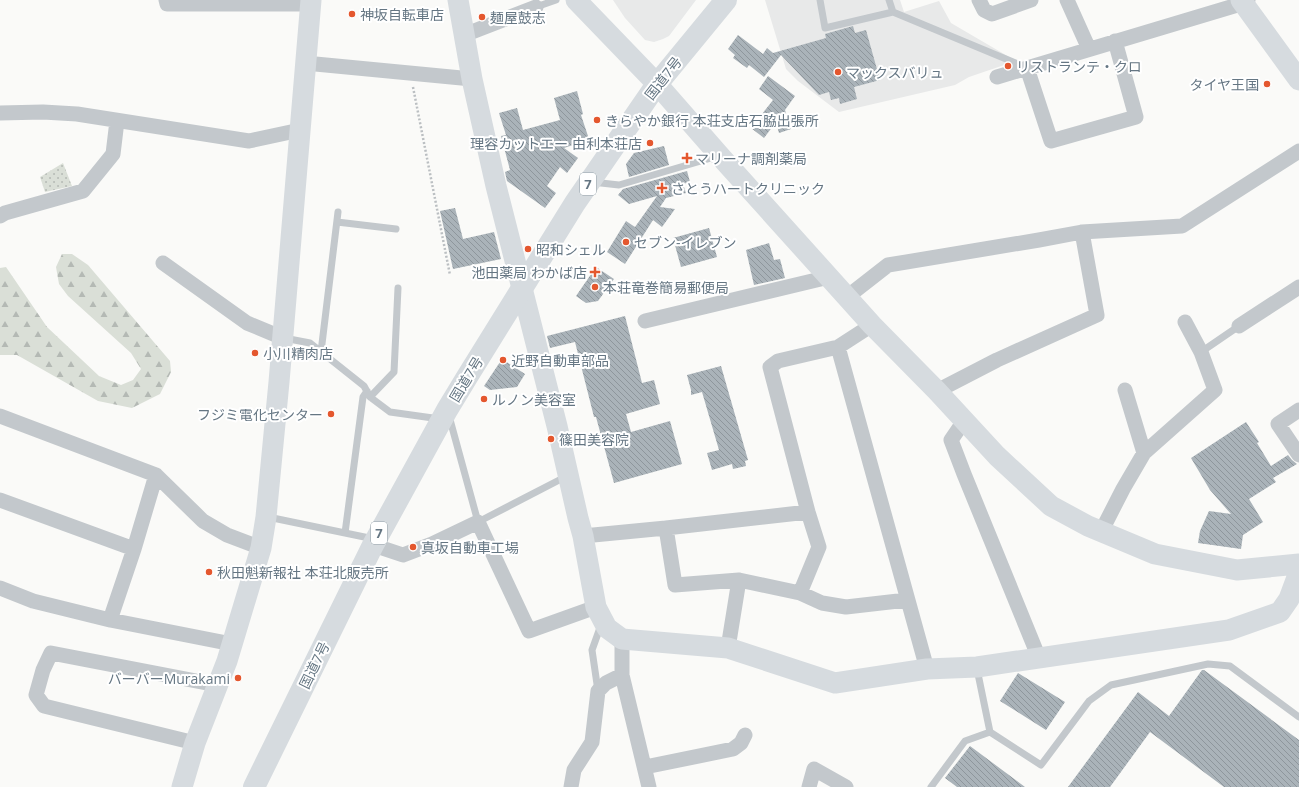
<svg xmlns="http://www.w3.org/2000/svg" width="1299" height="787" font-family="'Open Sans','Noto Sans JP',sans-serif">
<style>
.built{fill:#e8e9e9}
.grass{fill:url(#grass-dots)}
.forest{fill:url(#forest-firs)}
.building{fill:url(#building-back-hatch)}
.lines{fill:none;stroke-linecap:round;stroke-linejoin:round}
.path{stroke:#bbbfc2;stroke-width:2.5;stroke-dasharray:2 2;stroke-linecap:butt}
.lane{stroke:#c3c8cc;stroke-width:7}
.street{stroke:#c3c8cc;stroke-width:15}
.secondary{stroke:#d6dbdf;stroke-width:21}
.highway{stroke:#d6dbdf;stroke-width:22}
.poi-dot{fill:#e4572e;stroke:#fff;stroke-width:1.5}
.labels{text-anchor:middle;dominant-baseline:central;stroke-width:4;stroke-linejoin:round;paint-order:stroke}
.shield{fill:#fff;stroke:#939fa8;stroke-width:1}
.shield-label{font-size:13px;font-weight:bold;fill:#657683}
.poi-label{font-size:14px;fill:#657683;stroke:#fff;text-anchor:start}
.street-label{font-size:14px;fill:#657683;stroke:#fff}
</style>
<defs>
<pattern id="grass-dots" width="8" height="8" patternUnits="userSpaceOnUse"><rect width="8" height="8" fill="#dadfd7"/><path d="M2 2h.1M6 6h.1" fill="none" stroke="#b4b9b4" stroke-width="1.8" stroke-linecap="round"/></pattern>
<pattern id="forest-firs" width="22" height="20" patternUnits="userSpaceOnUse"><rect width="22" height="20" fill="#dadfd7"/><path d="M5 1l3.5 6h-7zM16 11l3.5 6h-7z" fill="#b4b9b4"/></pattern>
<pattern id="building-back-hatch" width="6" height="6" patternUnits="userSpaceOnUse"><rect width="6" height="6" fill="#aab3b9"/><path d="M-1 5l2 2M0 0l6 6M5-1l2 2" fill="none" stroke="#8e969c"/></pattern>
</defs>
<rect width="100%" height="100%" fill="#fafaf8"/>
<path class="built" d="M613 0H696L669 36 663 39 654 42 645 40 625 18Z
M765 0H900L904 12 939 1 951 23 1016 61 969 77 955 85 839 112 798 81 786 69Z"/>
<path class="grass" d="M63 163 72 186 45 192 40 177Z"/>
<path class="forest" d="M62 254H72L88 265 170 361 171 372 160 394 132 408 98 401 17 355H0V268L6 267 47 327 99 376 121 385 133 380 141 369 131 353 68 296 59 284 56 267Z"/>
<path class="building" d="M853 26 855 33 866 30 880 80 854 87 857 99 840 104 839 98 831 100 829 92 819 95 781 55 764 77 749 65 747 68 733 58 735 55 728 49 738 35 763 54 767 48 773 53 826 38 825 34Z
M768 76 795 96 785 110 791 129 779 133 776 122 764 138 751 128 773 100 759 89Z
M577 91 583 114 581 115 588 136 585 141 564 148 578 158 567 173 560 167 547 186 556 193 545 208 507 181 505 172 510 170 501 136 506 135 499 113 517 108 523 130 560 120 554 98Z
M664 146 669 165 629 177 626 164 634 153Z
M687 171 690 182 683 184 686 193 666 198 660 207 675 209 662 227 653 220 625 264 607 252 626 221 635 227 657 196 629 204 618 195 623 189Z
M455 208 463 239 494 232 501 259 453 269 440 211Z
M709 228 717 257 681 267 673 238Z
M769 243 774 260 780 259 785 278 754 285 746 250Z
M596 267 614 279 598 301 586 303 576 296Z
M625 316 642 383 654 380 660 404 626 414 631 432 670 421 682 464 614 483 596 417H594L575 342 550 348 547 336Z
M502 359 525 374 517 387 490 390 484 386Z
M721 366 748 460 745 461 746 466 733 469 732 464 712 470 707 453 719 450 702 392 691 395V390L687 375Z
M1246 422 1259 442 1257 443 1271 466 1288 455 1292 460 1297 464 1273 478 1276 482 1249 499 1263 522 1243 535 1241 549 1198 543 1200 531 1209 511 1231 514 1210 490 1191 458Z
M1202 670H1204L1299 740V787H1224L1150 732 1110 787H1068L1138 692 1169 716Z
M1018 673 1065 702 1046 730 1000 701Z
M970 746 1025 787H957L945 778Z"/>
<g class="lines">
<path class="path" d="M413 87 450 275"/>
<path class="lane" d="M820 0 825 28 893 12
M889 0 893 12 1025 67
M536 7 556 0
M592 182 619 185 718 156
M337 222 396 229
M284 338 310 343 364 386 370 397 390 412 440 419
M321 352 338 212
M1201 352 1239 326
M370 397 394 372 398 288
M449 416 478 522 567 476
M268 517 374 539
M345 533 363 397 367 391
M977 669 990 732 1041 765 1089 701 1111 685 1208 664 1230 666 1299 717
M598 691 592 650 601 625
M931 787 965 741 990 732"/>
<path class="street" d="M166 0 167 4H310
M979 0 984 10 992 14 1031 0
M1067 0 1089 49
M464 35 536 7
M305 63 472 79
M1027 68 1051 141 1136 117 1115 41
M997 77 1244 3 1248 0
M0 113 43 112 77 114 249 141 300 130
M0 216 5 213 83 191 113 154 117 121
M163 263 247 323 283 338
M847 297 888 265 1039 240 1082 232 1182 226 1299 151
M645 321 829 277
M1239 326 1299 287
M838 347 872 325
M1125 390 1144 453
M937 391 997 360 1097 315 1082 232
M1299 410 1278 424 1299 455
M0 416 156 475 203 521 227 535 261 548
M964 421 951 440 964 474 1039 658
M0 500 134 549 110 620 232 644
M1101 532 1123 489 1144 453 1215 390 1201 352 1185 322
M583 536 666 528
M373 545 403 555 432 544 478 522 529 631 596 607
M134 549 156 475
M0 588 33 601 110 620
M800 593 739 580 675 585 666 528 808 512
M907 600 846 607 822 603 800 593 819 547 808 512 770 367 778 361 838 347 927 669
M622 639V675L649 787
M728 648 739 580
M195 743 44 706 36 695 43 670 51 653 217 685
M645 767 733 749 741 743 745 735
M571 787 574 770 592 742 598 691 606 683 622 675
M809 787 814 769 846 787"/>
<path class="secondary" d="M458 0 472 79 496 186 557 426 578 518 583 536 596 607 607 628 622 639 728 648 835 683 927 669 977 667 1229 630 1280 612 1289 599 1299 572
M576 0 657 84 720 156 872 325 937 391 997 456 1051 506 1088 526 1155 554 1237 570 1299 564
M1241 0 1299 80
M182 787 195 743 227 661 261 548 266 517 279 382 311 0"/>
<path class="highway" d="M254 787 373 545 447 410 467 377 575 203 657 84 726 0"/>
</g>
<g class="poi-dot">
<circle cx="352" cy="14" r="4"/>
<circle cx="482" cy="17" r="4"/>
<circle cx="1008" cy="66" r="4"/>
<circle cx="838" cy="72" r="4"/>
<circle cx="1267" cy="84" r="4"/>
<circle cx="597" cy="120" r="4"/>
<circle cx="650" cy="143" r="4"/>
<path d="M685 152h4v4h4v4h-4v4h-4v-4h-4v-4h4z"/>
<path d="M660 182h4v4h4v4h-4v4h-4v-4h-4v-4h4z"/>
<circle cx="626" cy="242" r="4"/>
<circle cx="528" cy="249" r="4"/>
<path d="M593 266h4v4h4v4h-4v4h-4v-4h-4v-4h4z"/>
<circle cx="595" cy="287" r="4"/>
<circle cx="255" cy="353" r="4"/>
<circle cx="503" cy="360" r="4"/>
<circle cx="484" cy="399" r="4"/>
<circle cx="331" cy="414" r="4"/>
<circle cx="551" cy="439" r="4"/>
<circle cx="413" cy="547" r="4"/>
<circle cx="209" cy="572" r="4"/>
<circle cx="238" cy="678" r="4"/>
</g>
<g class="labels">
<g class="shield">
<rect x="580" y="173" width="16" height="22" rx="3"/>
<rect x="371" y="522" width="16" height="22" rx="3"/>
</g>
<g class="shield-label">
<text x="588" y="184">7</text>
<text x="379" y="533">7</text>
</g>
<g class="poi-label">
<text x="360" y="14">神坂自転車店</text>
<text x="490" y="17">麺屋鼓志</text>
<text x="1016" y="66">リストランテ・クロ</text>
<text x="846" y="72">マックスバリュ</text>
<text x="1259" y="84" text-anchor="end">タイヤ王国</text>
<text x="605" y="120">きらやか銀行 本荘支店石脇出張所</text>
<text x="642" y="143" text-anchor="end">理容カットエー 由利本荘店</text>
<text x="695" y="158">マリーナ調剤薬局</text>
<text x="671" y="188">さとうハートクリニック</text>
<text x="634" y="242">セブン-イレブン</text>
<text x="536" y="249">昭和シェル</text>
<text x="587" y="272" text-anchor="end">池田薬局 わかば店</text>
<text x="603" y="287">本荘竜巻簡易郵便局</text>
<text x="263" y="353">小川精肉店</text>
<text x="511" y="360">近野自動車部品</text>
<text x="492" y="399">ルノン美容室</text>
<text x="323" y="414" text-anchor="end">フジミ電化センター</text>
<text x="559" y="439">篠田美容院</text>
<text x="421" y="547">真坂自動車工場</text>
<text x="217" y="572">秋田魁新報社 本荘北販売所</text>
<text x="230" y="678" text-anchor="end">バーバーMurakami</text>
</g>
<g class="street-label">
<text transform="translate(663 78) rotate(-52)">国道7号</text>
<text transform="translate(466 379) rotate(-59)">国道7号</text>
<text transform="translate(314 665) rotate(-64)">国道7号</text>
</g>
</g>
</svg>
